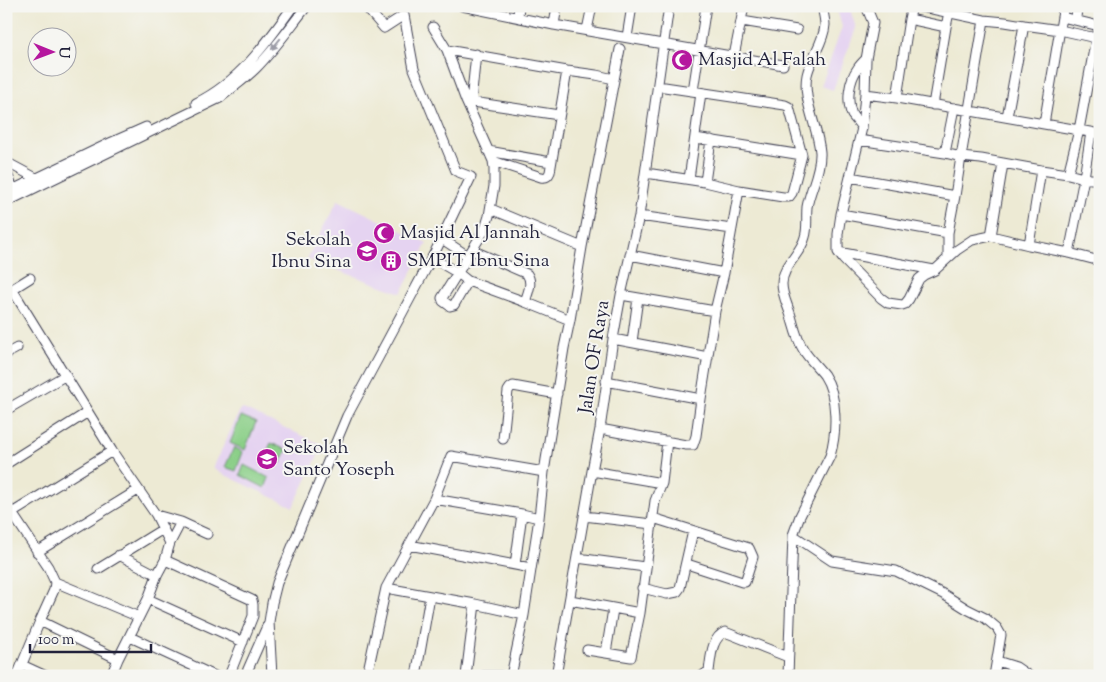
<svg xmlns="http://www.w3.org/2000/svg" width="1106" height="682" font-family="'Sorts Mill Goudy',serif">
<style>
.built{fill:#e5d3f1}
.pitch{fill:#8bcf88;stroke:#567862}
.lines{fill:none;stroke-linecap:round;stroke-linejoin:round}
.minor-casing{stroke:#404052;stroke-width:11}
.minor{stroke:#fff;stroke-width:9}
.oneway{fill:#9c9ca7}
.labels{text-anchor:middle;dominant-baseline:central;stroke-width:4;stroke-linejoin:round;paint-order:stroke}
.poi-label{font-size:19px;fill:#22223b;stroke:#f6f6f2;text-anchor:start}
.street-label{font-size:19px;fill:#22223b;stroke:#f6f6f2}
</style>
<rect width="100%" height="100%" fill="#f6f6f2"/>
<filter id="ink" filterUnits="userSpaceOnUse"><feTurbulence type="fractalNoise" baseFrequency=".02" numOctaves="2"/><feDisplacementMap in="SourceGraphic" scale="10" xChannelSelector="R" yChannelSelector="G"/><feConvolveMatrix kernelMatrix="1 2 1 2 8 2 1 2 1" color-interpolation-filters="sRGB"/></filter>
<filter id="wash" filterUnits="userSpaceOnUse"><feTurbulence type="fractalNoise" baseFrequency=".0096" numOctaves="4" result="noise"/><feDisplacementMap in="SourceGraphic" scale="20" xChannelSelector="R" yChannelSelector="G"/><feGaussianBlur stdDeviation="1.12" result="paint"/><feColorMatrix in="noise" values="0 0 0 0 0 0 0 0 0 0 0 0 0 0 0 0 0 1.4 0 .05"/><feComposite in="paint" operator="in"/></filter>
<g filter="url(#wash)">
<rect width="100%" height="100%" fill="#edead4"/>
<path class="built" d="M836 6H849L856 28 833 90 821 86 842 27Z
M338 200 427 243 401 293 307 259Z
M241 408 323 445 293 507 221 473 214 468V466Z"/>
<path class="pitch" d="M241 416 256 422 245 450 230 443Z
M271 443 287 450 281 463 265 456Z
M234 447 243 452 236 471 225 467Z
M244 465 269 478 265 488 240 475Z"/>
</g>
<g filter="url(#ink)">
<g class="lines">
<g class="minor-casing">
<path id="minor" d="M462 6 554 25 783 65
M866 6 873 23 866 59 865 94 862 128 841 214 838 234V252L843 259 881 298 888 303 902 305 905 304 909 299 919 279 924 275 935 270 957 250 972 240 991 236
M912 6 909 19 946 27 949 12
M915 6 932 9
M932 6V9L984 20 1005 22 1024 25 1007 117
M1064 6 1062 17 1099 26
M518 16 519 6
M1062 17 1044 124 1079 130 1068 174
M1076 19 1077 6
M742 21 797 30
M554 25 557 6
M1024 25 1060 30 1096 38
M1100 26 1096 38 1079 130 1100 134
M433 27 447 50 466 101 493 161 494 169V186L489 216 485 229 442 298 443 301 450 306 454 305 468 281
M587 30 592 6
M627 37 632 6
M447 50 567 71 596 75 614 79
M734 56 744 6
M658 86 785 105 789 107 802 155 792 193 789 197H783L739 190
M693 91 706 6
M865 94 897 98 1044 124
M897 98 909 19
M466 101 559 115
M471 102 476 54
M196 103C238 83 267 43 293 6
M933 105 946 27
M862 128C859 123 855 119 852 115 846 101 849 80 858 68 860 65 863 62 866 59
M695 138 802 155
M859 140 945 153 961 157 981 159 1041 170 1068 174 1084 178 1091 132
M488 151 551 162
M945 153 954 108
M493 161 541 177C546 178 548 177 550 172L567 71
M6 162 36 178
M1003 164 991 236 1029 245
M1041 170 1029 245 1069 253
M6 171 15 194
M850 177 955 196 948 233V258
M689 179 701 93
M1100 180 1084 178 1069 253 1100 261
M705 182 711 140
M6 193 112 142 146 127
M955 196 961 157 984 20
M6 202 220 98C232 88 245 79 256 68 275 49 290 27 307 6
M491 209 582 247
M841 214 948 233
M639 216 732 229
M442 239 468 256
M472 250 527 274C533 283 528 292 525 302
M838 252 934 270
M630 255 724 273
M432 258 458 273 468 281 525 302 570 320
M12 289 112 451 156 515 170 543
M6 293 30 278
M621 295 715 311
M613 339 708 357
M632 342 638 298
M6 354 17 348
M606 381 701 399
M6 410 66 375
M600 429 686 445H693L696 436 701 399 715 311 724 273 739 190 705 182 646 173
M503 439 508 391 510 388 513 386 557 394
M6 464 88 412
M592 471 662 483
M434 499 522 514 539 518
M6 504 48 567 55 582 54 590 40 621 17 676
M12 513 112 451
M584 516 652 524
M653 518 749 548 753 557 745 582H742L687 564
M181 522 207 534
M793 535 832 561 896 571 943 594 967 609 985 618 997 628 1001 635 994 676
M409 545 531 568
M37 552 138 490
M119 555 157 575
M577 558 645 567
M165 560 252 600 253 605V616L229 676
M515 565 522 514
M98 569 163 529
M55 582 139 617
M386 588 475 604 524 615
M642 588 667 594 677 592 680 588 693 531
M148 599 243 642
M570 600 640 613
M40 621 118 659
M130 637 215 676
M587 650 631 657 640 613 655 501 662 483 667 441
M606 653 613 609
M997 661 1016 667 1029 676
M22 665 46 676
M111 676 118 659 148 599 157 575 165 560 170 543 181 522 156 515
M245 676 268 624
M272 676 269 622 272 603 277 583 347 416 436 250 471 177 456 171 414 69 404 15 384 28 365 6
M370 676 367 675 386 588 434 499 451 456 544 472
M416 676 430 596
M466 676 475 604
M483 676H501
M511 676 524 615 539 518 544 472 564 348 570 320 582 247 620 49
M556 676 592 471 600 429 613 339 621 295 639 216 669 6
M702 676 709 671C711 658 711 638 725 632L788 657
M788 676 793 535 800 516 830 456C837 432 838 396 824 375 817 366 808 358 803 349 796 338 794 325 790 313 787 304 782 294 782 284 782 266 801 254 805 237 808 228 806 217 807 207 810 189 821 171 820 152 818 127 802 99 807 75 811 57 824 42 825 25 825 19 823 12 822 6"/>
</g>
<use href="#minor" class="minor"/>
</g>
<defs><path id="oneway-solid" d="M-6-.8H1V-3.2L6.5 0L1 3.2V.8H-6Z" transform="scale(1.25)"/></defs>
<use class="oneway" href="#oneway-solid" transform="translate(276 44) rotate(129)"/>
</g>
<defs>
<g id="mosque-disc" transform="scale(1.125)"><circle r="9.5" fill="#b5179e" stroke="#f6f6f2"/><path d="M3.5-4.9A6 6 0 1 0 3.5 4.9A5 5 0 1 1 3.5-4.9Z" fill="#fff"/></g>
<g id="school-disc" transform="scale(1.125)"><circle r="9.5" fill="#b5179e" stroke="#f6f6f2"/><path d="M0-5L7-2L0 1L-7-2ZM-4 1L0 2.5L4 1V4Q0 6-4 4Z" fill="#fff"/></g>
<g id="building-disc" transform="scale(1.125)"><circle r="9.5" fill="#b5179e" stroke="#f6f6f2"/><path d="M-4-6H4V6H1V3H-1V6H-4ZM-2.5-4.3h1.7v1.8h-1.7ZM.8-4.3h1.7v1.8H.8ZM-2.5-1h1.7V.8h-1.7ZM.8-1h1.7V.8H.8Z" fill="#fff"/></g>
</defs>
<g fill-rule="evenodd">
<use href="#mosque-disc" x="682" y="60"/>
<use href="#mosque-disc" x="384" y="233"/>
<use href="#school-disc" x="367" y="251"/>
<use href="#building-disc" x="391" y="261"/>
<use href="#school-disc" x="267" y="459"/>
</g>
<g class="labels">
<g class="poi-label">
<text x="698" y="60">Masjid Al Falah</text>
<text x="400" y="233">Masjid Al Jannah</text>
<text x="351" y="240" text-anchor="end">Sekolah<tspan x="351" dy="22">Ibnu Sina</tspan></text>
<text x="407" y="261">SMPIT Ibnu Sina</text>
<text x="283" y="448">Sekolah<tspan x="283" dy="22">Santo Yoseph</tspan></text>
</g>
<g class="street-label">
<text transform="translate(595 357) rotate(-81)">Jalan OF Raya</text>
</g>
</g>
<rect width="1106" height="682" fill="none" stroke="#f6f6f2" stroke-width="25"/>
<g transform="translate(52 52) rotate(91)"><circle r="24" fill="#f6f6f2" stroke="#a1a1a9"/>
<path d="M0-4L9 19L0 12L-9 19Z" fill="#b5179e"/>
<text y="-8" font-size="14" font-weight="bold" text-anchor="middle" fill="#22223b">U</text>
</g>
<path d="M30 644v8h121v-8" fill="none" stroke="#22223b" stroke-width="2.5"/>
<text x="38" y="644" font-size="15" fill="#22223b" stroke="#f6f6f2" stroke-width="4" paint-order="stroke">100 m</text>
</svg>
